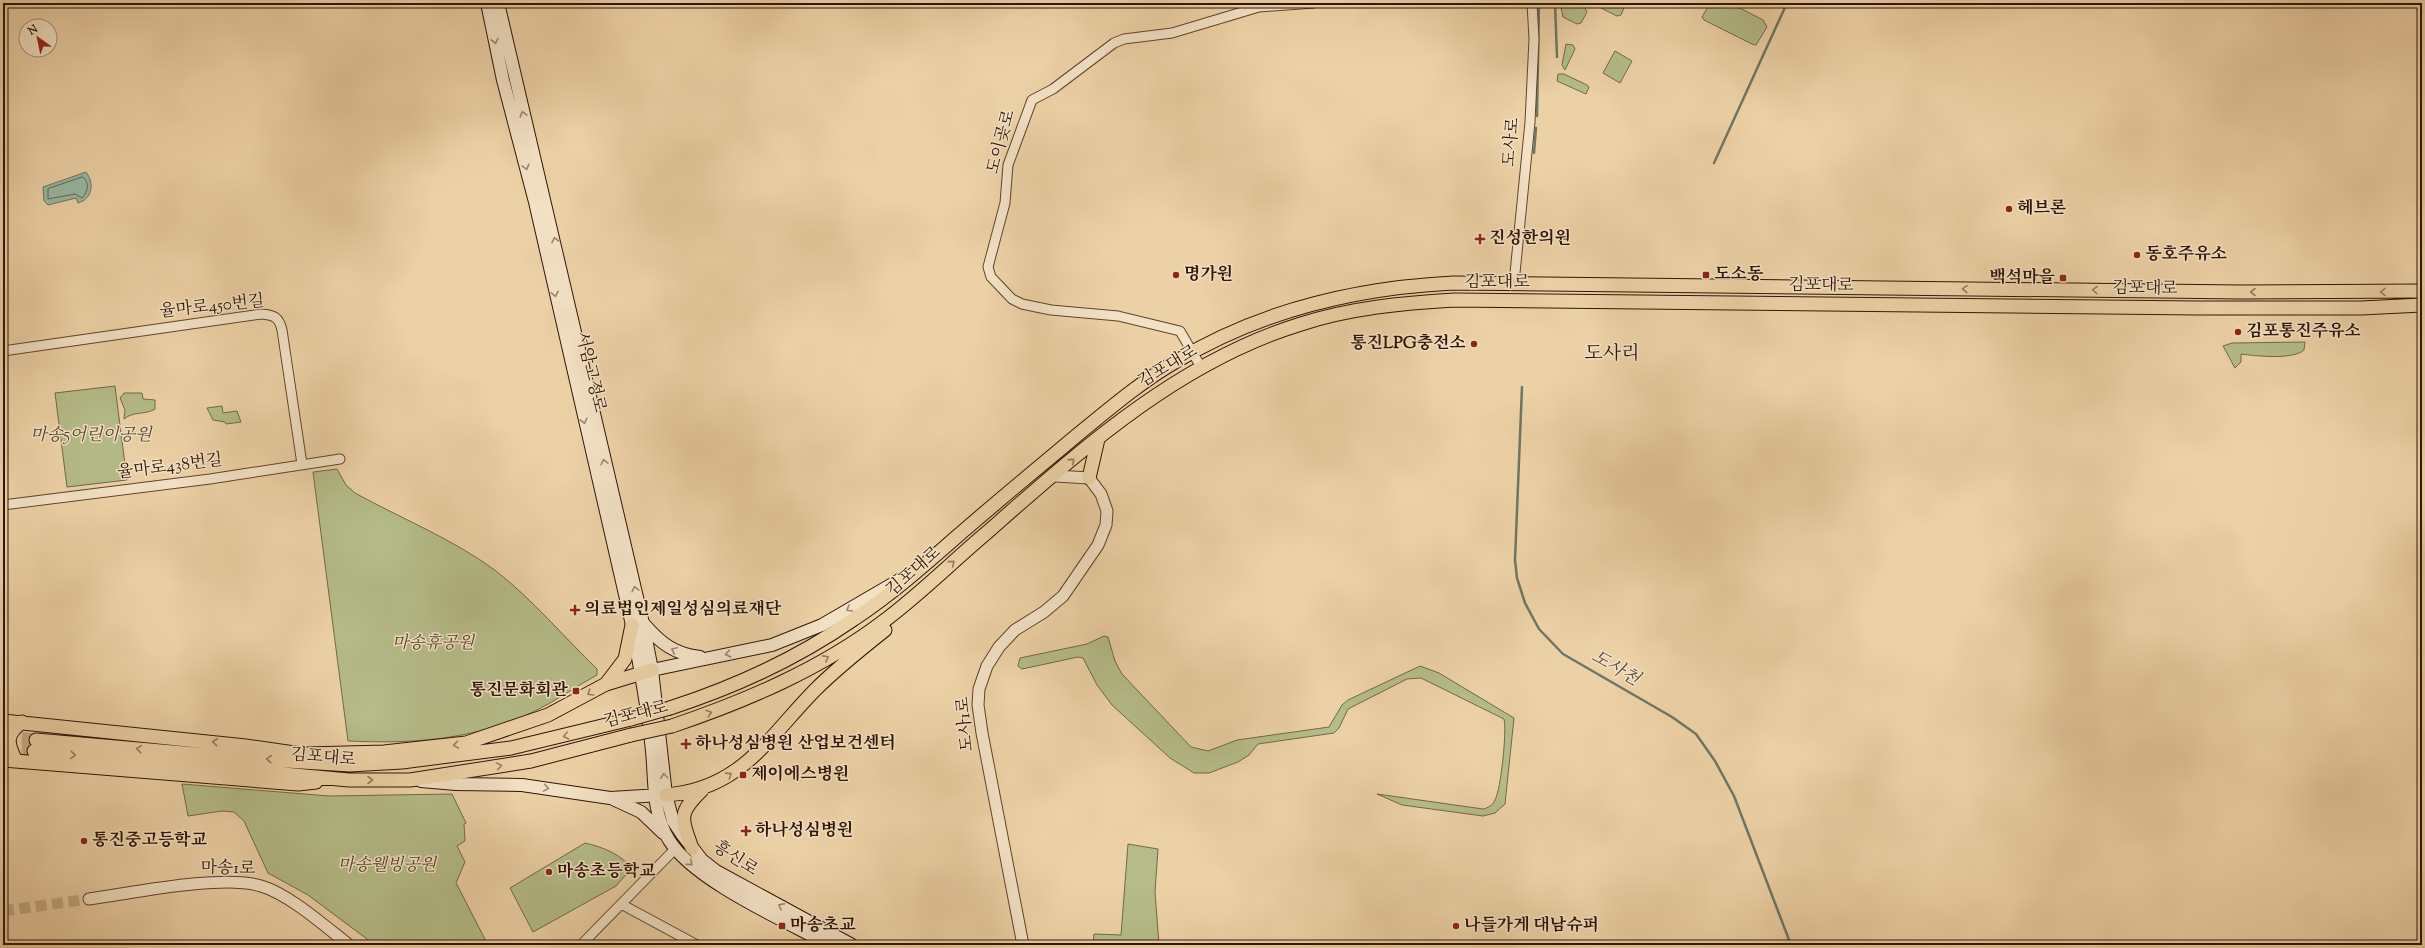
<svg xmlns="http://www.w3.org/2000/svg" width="2425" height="948" font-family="'Sorts Mill Goudy','Noto Serif KR',serif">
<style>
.green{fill:#b5bc89;stroke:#726848}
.water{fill:#99b7a5;stroke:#6f7665}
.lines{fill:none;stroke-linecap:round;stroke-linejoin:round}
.shore{stroke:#646656;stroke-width:1}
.stream{stroke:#6f7665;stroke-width:2.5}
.tertiary-tunnel{stroke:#c7ab86;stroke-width:11;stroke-dasharray:11 5.5;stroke-linecap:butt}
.primary-tunnel{stroke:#c7ab86;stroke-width:13;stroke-dasharray:13 6;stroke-linecap:butt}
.minor-casing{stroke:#5f432e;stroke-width:11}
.tertiary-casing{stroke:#5f432e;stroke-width:13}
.secondary-casing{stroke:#301406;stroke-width:14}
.primary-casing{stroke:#301406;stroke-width:15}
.minor{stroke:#f3e1c5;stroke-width:9}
.tertiary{stroke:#f3e1c5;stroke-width:11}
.secondary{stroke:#f3e1c5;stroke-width:12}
.primary{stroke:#edd1a6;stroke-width:13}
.primary-bridge-casing{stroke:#301406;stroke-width:15;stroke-linecap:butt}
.primary-bridge{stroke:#edd1a6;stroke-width:13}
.oneway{stroke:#9b856f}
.oneway2{stroke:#987c5e}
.poi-dot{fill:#8f2418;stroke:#f3e1c5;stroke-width:1.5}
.labels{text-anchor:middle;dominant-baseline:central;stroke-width:3;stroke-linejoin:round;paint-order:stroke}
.street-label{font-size:17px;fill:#301406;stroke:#f3e1c5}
.poi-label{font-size:17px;font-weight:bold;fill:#301406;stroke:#f3e1c5;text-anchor:start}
.park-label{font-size:17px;font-style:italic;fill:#58462d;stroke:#f3e1c5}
.water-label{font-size:18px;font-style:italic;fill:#554d3e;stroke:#f3e1c5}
.quarter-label{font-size:19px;fill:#301406;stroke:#f3e1c5}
</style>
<rect width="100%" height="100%" fill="#edd1a6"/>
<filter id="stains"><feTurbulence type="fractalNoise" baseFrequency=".005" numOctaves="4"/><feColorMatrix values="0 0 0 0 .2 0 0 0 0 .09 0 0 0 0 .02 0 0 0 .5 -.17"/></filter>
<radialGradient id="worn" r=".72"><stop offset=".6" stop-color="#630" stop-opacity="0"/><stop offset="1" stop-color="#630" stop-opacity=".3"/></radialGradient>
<path class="green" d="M1560 3H1576L1585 8 1587 12 1581 23 1577 24 1563 17Z
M1591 3H1626L1621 15 1617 16Z
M1710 3H1730L1763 20 1767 27 1756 45 1752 44 1704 20 1702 17Z
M1566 44 1573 45 1575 49 1565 70 1562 65Z
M1615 51 1632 61 1620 83 1603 73Z
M1558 74H1564L1587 85 1589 87 1586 94 1557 81Z
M2305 342 2304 350C2293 360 2256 356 2241 354V362L2235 368 2223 346 2232 343Z
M115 386 127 480 67 487 55 393Z
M124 393H142L143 399 155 400V409C146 415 133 411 124 419L125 410 120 398Z
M222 406 223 413 237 411 241 422 226 424 225 422 213 420 207 408Z
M337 469 346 485 355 493C402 519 453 539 496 571 533 600 563 636 597 669V675C575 687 556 701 533 712 471 740 416 744 348 741L313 472Z
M1104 636 1108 637 1115 661 1122 674 1191 747 1208 751 1237 740 1329 727 1342 705 1348 700 1420 666 1439 673 1514 718 1505 804 1495 813 1483 816 1402 805 1377 794 1483 809C1488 808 1493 805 1495 800 1501 789 1507 731 1504 719L1421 678 1407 679 1348 709 1339 728 1334 733 1258 744 1249 755 1238 762 1209 773H1194L1170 758 1112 705 1097 685 1083 658 1078 657 1022 669 1018 666 1020 658 1087 644Z
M182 784 329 796 452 794 466 823 464 824 465 841 457 846 465 862 456 883 488 945H375L308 895 268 873 244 821 234 812 222 811 188 816Z
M585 843C603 847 620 854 632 868L616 886 533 932 510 888Z
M1128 844 1158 849 1155 892 1159 945H1093L1094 934 1121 935Z"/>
<path class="water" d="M86 172C95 184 92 199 78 203L76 198 48 205 44 201 43 187Z"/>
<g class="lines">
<path class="shore" d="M83 177C90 182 88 192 82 198L75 194 48 199V189Z"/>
<path class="stream" d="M1555 3 1557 57
M1537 116 1539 3
M1534 153 1536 128
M1714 163 1787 3
M1522 387 1515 560 1517 578 1525 603 1539 629 1563 654 1672 717 1696 734 1715 761 1734 796 1791 945"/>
<path class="tertiary-tunnel" d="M3 911 89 899"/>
<path class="primary-tunnel" d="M3 737 36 740
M3 748 34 751"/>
<g class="minor-casing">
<path id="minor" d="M1514 283 1530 122 1534 39 1532 3
M3 351 261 314C274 315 279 317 282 330L302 464
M1201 367 1180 331 1118 316 1051 310 1022 304 1012 299 991 277 988 267 1005 203 1008 165 1032 100 1053 89 1114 43 1124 39 1172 33 1259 7 1314 3
M3 505 210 479 340 459
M621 904 697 945
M581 945 676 848"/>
</g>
<g class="tertiary-casing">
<path id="tertiary" d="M89 899C132 893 222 874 261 886 289 894 326 927 349 945
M1023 945 982 733 978 705 979 689 987 666 999 647 1015 630 1044 612 1063 596 1098 545 1106 525 1107 511 1101 494 1089 478 1055 476"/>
</g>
<g class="secondary-casing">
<path id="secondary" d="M487 3 503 80 535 202 632 625C640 667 648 709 652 751 655 780 652 814 669 840 694 881 786 921 830 945
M498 3 643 623 652 670 666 795 673 821 681 833 702 860 716 871 852 945
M644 624C661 644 675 654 700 657
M652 670 772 645 822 625 901 579
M421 781 456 784 522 785 610 798 661 795
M613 799 641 812 663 833"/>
</g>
<g class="primary-casing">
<path id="primary" d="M1089 478 1098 439
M606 684 625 659 632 625
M670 708C735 687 798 658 854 619 892 594 927 563 961 533 999 500 1038 468 1076 436 1108 410 1139 383 1175 362 1259 311 1355 288 1453 283L2240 292 2422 291
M3 721 246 746 301 754
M672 726C746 701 821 669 884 621 919 595 951 563 984 535 1080 451 1177 362 1301 324 1350 308 1403 303 1454 300L2198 308H2361L2422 305
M36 740 240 758 350 765 402 762 511 748 631 719
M34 751 349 780H410L531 761 631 735
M306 754 384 752 466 743 548 715 606 684 652 670
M3 760 298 784 316 782
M16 761C7 743 5 735 22 722
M666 795C741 789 767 739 815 690 837 668 861 649 885 630
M692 848C681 818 678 813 702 790"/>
</g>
<use href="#minor" class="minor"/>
<use href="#tertiary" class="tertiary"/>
<use href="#secondary" class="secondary"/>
<use href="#primary" class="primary"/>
<g class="primary-bridge-casing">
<path id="primary-bridge" d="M631 719 670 708
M631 735 672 726"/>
</g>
<use href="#primary-bridge" class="primary-bridge"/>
</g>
<defs><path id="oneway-chevron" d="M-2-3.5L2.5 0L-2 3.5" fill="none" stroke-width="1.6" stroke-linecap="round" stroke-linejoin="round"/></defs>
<g class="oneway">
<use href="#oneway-chevron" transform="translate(495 41) rotate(78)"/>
<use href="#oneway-chevron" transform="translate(523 114) rotate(-105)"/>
<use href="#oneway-chevron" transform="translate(526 167) rotate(75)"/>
<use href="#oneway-chevron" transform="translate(555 240) rotate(-102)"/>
<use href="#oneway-chevron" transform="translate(555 294) rotate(78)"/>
<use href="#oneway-chevron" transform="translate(584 421) rotate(77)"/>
<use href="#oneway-chevron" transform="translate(604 462) rotate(-103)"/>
<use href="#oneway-chevron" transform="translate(635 589) rotate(-104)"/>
<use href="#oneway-chevron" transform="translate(849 609) rotate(150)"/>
<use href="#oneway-chevron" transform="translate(674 650) rotate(-155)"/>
<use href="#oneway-chevron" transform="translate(728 654) rotate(168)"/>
<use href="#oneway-chevron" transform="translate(664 776) rotate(-95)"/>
<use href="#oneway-chevron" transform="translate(546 788) rotate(9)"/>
<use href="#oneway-chevron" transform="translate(690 863) rotate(41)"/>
<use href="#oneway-chevron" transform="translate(781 906) rotate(-152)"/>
</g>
<g class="oneway2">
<use href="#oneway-chevron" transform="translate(1965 289) rotate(-179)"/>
<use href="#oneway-chevron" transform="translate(2095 290) rotate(-179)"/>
<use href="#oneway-chevron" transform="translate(2253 292) rotate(-180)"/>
<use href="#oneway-chevron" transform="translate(2383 292) rotate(179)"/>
<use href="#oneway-chevron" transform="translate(1072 461) rotate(-41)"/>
<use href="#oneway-chevron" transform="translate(952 563) rotate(-41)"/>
<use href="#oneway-chevron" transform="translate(826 658) rotate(-28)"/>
<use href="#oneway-chevron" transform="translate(590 693) rotate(149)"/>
<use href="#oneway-chevron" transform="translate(709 713) rotate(-18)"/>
<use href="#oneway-chevron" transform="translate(566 736) rotate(167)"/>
<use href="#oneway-chevron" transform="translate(215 742) rotate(-174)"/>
<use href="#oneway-chevron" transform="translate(456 745) rotate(171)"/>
<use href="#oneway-chevron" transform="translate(139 749) rotate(-175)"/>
<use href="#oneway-chevron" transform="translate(73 755) rotate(5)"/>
<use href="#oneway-chevron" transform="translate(269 759) rotate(-176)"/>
<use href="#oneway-chevron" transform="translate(499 766) rotate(-10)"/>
<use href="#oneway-chevron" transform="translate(729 775) rotate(-33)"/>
<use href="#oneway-chevron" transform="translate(370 780)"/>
</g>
<g class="poi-dot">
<circle cx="2009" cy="209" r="4"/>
<path d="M1478 233h4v4h4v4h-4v4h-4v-4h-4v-4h4z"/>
<circle cx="2137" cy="255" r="4"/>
<circle cx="1176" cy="275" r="4"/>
<rect x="1702" y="271" width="8" height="8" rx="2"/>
<rect x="2059" y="274" width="8" height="8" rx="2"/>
<circle cx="2238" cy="332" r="4"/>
<circle cx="1474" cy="344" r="4"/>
<path d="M573 604h4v4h4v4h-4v4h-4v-4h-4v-4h4z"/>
<rect x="572" y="687" width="8" height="8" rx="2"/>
<path d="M684 738h4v4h4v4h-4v4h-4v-4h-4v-4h4z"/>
<rect x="739" y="771" width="8" height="8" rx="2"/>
<path d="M744 825h4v4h4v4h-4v4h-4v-4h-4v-4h4z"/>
<circle cx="84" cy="841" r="4"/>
<circle cx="549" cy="872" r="4"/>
<rect x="778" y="922" width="8" height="8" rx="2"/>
<circle cx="1456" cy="926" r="4"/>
</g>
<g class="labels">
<g class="street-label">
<text transform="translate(1002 142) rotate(-75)">도이곶로</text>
<text transform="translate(1512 142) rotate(-85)">도사로</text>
<text x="1497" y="283">김포대로</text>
<text transform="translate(1821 286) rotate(1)">김포대로</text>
<text transform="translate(2145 289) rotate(1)">김포대로</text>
<text transform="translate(212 307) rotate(-6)">율마로450번길</text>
<text transform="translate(1168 367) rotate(-31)">김포대로</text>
<text transform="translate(590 372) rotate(77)">서암고정로</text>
<text transform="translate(170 467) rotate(-7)">율마로438번길</text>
<text transform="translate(914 572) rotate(-41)">김포대로</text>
<text transform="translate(636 715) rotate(-14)">김포대로</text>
<text transform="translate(966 724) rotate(-95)">도사1로</text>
<text transform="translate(323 758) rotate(5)">김포대로</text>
<text transform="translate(735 859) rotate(33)">흥신로</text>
<text transform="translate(228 869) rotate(1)">마송1로</text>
</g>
<g class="poi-label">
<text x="2017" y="209">헤브론</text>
<text x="1489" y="239">진성한의원</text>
<text x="2145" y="255">동호주유소</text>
<text x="1184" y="275">명가원</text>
<text x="1714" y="275">도소동</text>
<text x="2055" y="278" text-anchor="end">백석마을</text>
<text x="2246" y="332">김포통진주유소</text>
<text x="1466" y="344" text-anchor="end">통진LPG충전소</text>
<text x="584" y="610">의료법인제일성심의료재단</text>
<text x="568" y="691" text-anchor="end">통진문화회관</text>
<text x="695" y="744">하나성심병원 산업보건센터</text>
<text x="751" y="775">제이에스병원</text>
<text x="755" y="831">하나성심병원</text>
<text x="92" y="841">통진중고등학교</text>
<text x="557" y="872">마송초등학교</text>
<text x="790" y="926">마송초교</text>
<text x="1464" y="926">나들가게 대남슈퍼</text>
</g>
<g class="park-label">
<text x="91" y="436">마송5어린이공원</text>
<text x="433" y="644">마송휴공원</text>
<text x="387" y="866">마송웰빙공원</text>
</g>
<g class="water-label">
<text transform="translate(1615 669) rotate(30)">도사천</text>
</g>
<g class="quarter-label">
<text x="1612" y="354">도사리</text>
</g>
</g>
<rect width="2425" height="948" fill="none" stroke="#edd1a6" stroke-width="16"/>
<rect x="4" y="4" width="2417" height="940" fill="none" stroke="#301406" stroke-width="2"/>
<rect x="8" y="8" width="2409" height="932" fill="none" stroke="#301406"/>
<g transform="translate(38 38) rotate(327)"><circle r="19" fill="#f3e1c5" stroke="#a58f79"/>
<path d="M0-3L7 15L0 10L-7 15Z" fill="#8f2418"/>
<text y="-6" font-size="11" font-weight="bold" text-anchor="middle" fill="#301406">N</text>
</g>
<rect width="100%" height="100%" filter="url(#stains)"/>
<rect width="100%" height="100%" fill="url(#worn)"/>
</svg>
